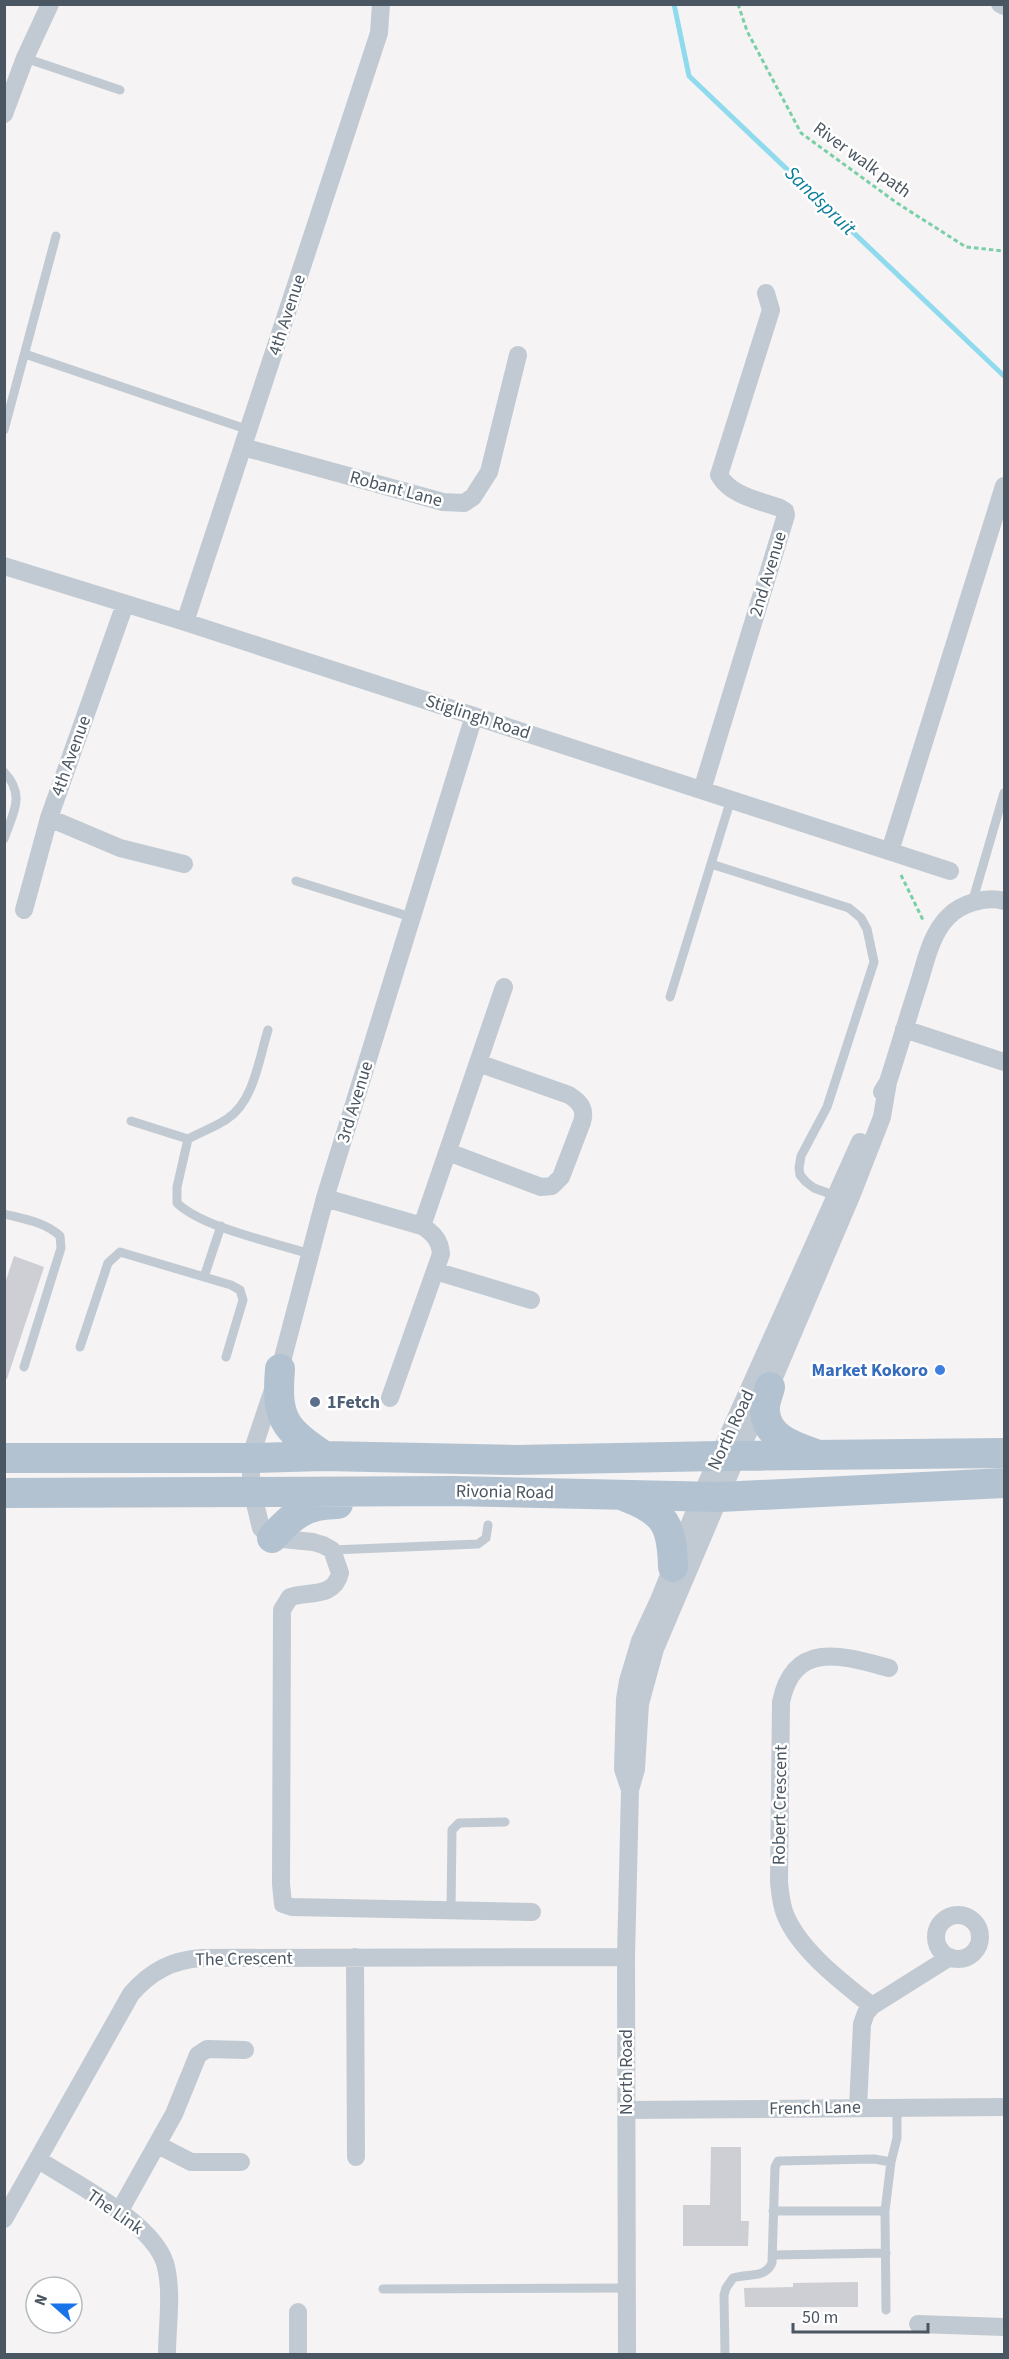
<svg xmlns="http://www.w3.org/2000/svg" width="1009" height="2359" font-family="'Source Sans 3',sans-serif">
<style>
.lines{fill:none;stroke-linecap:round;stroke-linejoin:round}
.stream{stroke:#90daee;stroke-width:5}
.building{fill:#cdcfd5}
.path{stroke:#7ad0a6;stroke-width:3;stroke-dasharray:4.5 3;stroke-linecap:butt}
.lane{stroke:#c1cad2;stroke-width:9}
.street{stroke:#c1cad2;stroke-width:18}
.primary{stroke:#b3c2d1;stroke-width:30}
.shop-dot{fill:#3f7fe0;stroke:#fff;stroke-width:2}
.service-dot{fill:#5c6f8a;stroke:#fff;stroke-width:2}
.labels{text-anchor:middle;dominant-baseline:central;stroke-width:5;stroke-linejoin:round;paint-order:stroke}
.street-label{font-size:18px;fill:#4a5661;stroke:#fff}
.shop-label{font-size:18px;font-weight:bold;fill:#366cbe;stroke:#fff;text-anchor:end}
.service-label{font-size:18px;font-weight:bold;fill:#4e5e75;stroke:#fff;text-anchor:start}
.water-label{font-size:20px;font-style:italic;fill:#0c7c9b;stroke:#fff}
</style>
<rect width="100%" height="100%" fill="#f5f3f3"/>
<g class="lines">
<path class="stream" d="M674 4 689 76 1004 376"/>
</g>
<path class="building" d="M14 1256 44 1267 7 1379H4V1286Z
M711 2147H741V2221H749L748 2246H683V2205H710Z
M858 2282V2307H745L744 2288 793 2287V2283Z"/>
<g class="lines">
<path class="path" d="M738 4 747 31 801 133 897 203 966 247 1004 251
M901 875 923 920"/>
<path class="lane" d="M25 58 120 90
M25 354 249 430
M4 430 56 236
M4 772C26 795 13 813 4 839
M711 864 849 908 861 918 867 929 874 962 827 1107 801 1156 799 1168 800 1175 806 1182 814 1188 836 1196
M296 881 411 917
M972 903 1004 793
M670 997 731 799
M268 1030C259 1058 254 1102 227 1119 215 1127 201 1132 188 1139L177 1187V1203C203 1228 273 1242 310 1254
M131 1121 188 1139
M4 1214C24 1219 45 1222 60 1236L61 1248 24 1367
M204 1277 221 1226
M80 1347 108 1263 120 1252 231 1285 240 1290 243 1300 226 1357
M332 1550 478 1544 486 1538 488 1525
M451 1910 452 1830 459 1823 505 1822
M773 2211H885
M774 2255 886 2253
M383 2289 627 2288
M886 2310 885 2211 891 2162 897 2138V2108
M725 2354 724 2295 726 2288 733 2278C748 2273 765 2279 772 2263L775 2167 778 2161 874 2159 891 2162"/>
<path class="street" d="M1000 4 1004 6
M4 114 25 58 50 4
M243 447 443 502 464 503 473 497 489 472 518 355
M4 566 185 622 950 871
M185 622 379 33 381 4
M474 716 325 1198 280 1369 250 1458 252 1491 261 1528 272 1538 313 1542 323 1545 332 1550 340 1573C334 1598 310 1591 290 1597L282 1610 281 1884 283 1904 292 1907 532 1912
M702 790 786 515 785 511 780 508C758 500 731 496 719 475L771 310 766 293
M49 818 120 848 184 864
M890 851 1004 486
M24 910 49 818 125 604
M904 1029 1004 1062
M882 1092 888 1082C898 1051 907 1020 917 989 925 965 930 935 948 917 961 903 987 896 1004 901
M448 1152 541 1187 552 1186 561 1177 582 1122C586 1109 580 1102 569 1095L478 1063
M325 1198 422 1226C433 1233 440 1240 441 1254L390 1398
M422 1226 504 987
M435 1271 531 1300
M630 1790 623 1769 625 1699 628 1681 640 1641 659 1600 701 1496 860 1142
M936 1937a22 22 0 1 1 44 0a22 22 0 1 1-44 0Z
M355 1957 356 2157
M872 2006C843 1983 799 1950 785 1914 781 1904 780 1893 779 1882L781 1702C794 1639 844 1656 889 1668
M858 2108 862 2024 866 2013 872 2006 950 1957
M626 2110 1004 2107
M158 2145 191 2162H241
M39 2160C75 2184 151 2221 165 2263 173 2291 167 2326 167 2354
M119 2212 174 2114 198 2055 207 2049 245 2050
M4 2219 131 1994C151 1971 172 1960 202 1958L626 1957
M298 2312V2354
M918 2324 1004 2327
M627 2354 626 1957 630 1790 636 1769 640 1704 655 1649 737 1456 770 1387 852 1194 882 1117 888 1082"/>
<path class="primary" d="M280 1369C276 1418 283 1428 324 1456
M770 1387C768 1395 764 1404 765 1411 766 1437 793 1446 813 1453
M4 1458H250L324 1456 516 1460 719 1456 1004 1453
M4 1493 452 1491 720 1497 1004 1483
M626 1497C666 1512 672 1526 673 1567
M272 1538C292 1515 306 1504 338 1504"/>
</g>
<circle class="shop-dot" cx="940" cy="1370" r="6"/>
<circle class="service-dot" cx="315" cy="1402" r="6"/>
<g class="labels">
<g class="street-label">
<text transform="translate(862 160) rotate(36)">River walk path</text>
<text transform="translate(287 315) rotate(-72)">4th Avenue</text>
<text transform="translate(396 489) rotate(15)">Robant Lane</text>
<text transform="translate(768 574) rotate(-73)">2nd Avenue</text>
<text transform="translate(478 717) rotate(18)">Stiglingh Road</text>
<text transform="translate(71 756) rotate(-70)">4th Avenue</text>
<text transform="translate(355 1102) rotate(-73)">3rd Avenue</text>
<text transform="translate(731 1430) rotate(-65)">North Road</text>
<text transform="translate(505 1492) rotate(1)">Rivonia Road</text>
<text transform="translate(780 1805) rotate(-89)">Robert Crescent</text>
<text transform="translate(244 1959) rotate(-1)">The Crescent</text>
<text transform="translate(626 2072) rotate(-90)">North Road</text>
<text transform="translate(815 2108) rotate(-1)">French Lane</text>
<text transform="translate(115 2212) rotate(35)">The Link</text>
</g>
<g class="shop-label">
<text x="928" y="1370">Market Kokoro</text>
</g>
<g class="service-label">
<text x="327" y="1402">1Fetch</text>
</g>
<g class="water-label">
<text transform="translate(820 201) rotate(44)">Sandspruit</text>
</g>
</g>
<rect width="1009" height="2359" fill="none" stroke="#4a5661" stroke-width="12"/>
<g transform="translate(54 2305) rotate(291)"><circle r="28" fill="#ffffff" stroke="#b7bbc0" stroke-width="1.5"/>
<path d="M0-4.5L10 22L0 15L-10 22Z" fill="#1a73e8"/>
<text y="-9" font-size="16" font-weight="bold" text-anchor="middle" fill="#4a5661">N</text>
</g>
<path d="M793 2323v9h135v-9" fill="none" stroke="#4a5661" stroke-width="3"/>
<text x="802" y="2323" font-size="18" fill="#4a5661" stroke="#ffffff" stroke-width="4.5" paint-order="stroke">50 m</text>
</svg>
